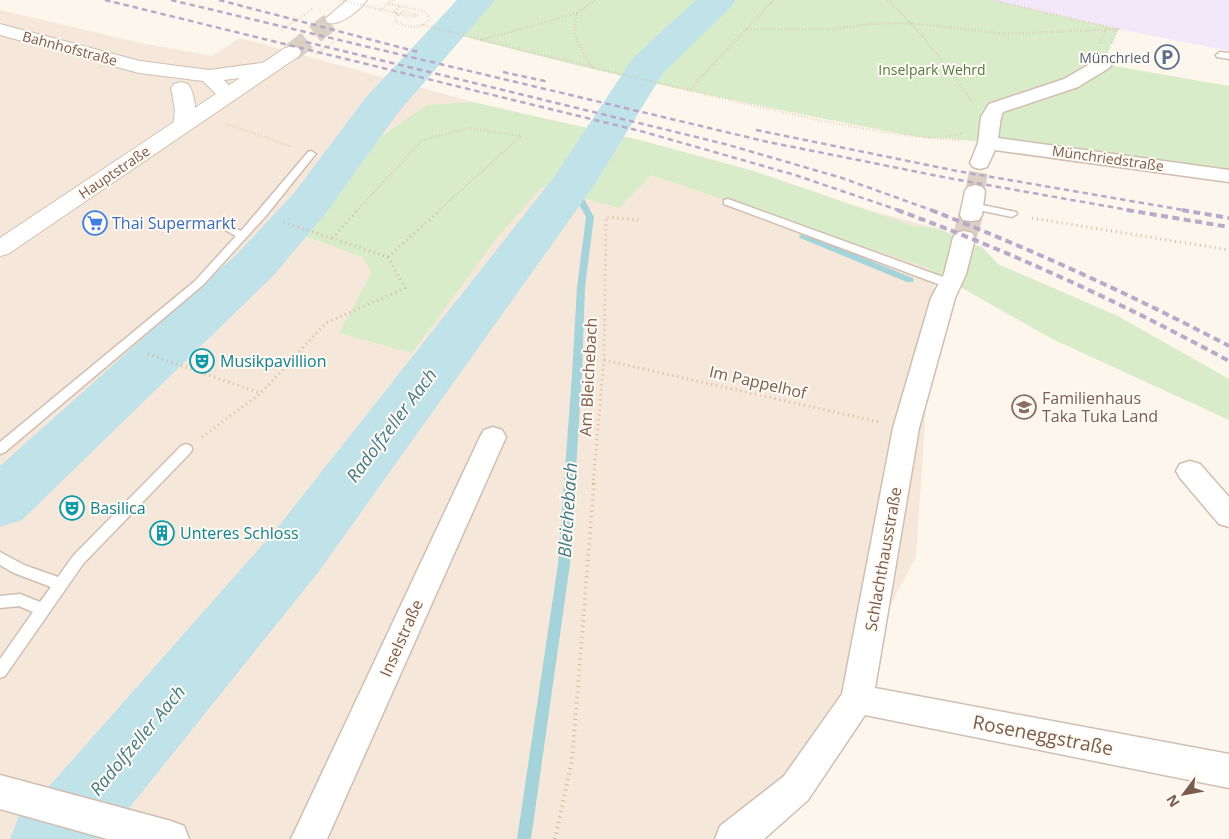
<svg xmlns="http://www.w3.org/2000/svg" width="1229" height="839" font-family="'Open Sans',sans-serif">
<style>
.residential{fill:#f5e8da}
.education{fill:#f3e8fa}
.green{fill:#d8ecc9}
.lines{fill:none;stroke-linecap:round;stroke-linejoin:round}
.stream{fill:#a5d3da;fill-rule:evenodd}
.river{fill:#bfe3e8;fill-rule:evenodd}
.minor-tunnel-far1{stroke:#dcd0c4;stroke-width:19;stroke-dasharray:19 9;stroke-linecap:butt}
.minor-tunnel{stroke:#dcd0c4;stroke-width:24;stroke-dasharray:24 12;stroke-linecap:butt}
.secondary-tunnel{stroke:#dcd0c4;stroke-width:19;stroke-dasharray:19 10;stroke-linecap:butt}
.service-casing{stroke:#d1beb0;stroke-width:3}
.minor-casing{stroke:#d1beb0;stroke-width:3}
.tertiary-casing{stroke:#d1beb0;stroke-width:2}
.secondary-casing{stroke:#d6c0b0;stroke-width:2}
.path-far2{stroke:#d9b8a5;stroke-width:2.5;stroke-dasharray:0.5 2.5;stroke-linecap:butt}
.path-far1{stroke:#d9b8a5;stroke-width:3;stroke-dasharray:1 4;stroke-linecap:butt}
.path{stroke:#d9b8a5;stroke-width:4;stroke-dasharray:1 4.5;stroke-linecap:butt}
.service{fill:#fff;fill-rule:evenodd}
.minor{fill:#fff;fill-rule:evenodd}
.tertiary{fill:#fff;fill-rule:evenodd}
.secondary{fill:#fff;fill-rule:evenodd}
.rail-far1{stroke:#b9a8c9;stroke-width:2.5;stroke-dasharray:5.5 4;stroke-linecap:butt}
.rail{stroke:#b9a8c9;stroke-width:4;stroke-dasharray:7 4.5;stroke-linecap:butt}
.path-bridge{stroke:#d9b8a5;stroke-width:2.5;stroke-dasharray:0.5 2.5;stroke-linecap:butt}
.labels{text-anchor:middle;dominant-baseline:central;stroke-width:4;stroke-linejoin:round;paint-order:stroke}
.far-street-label{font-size:14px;fill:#7a5c4d;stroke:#fffaf3}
.far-service-label{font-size:14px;fill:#4e5e75;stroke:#fffaf3;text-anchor:end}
.far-park-label{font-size:14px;fill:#537a41;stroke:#fffaf3}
.shop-label{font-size:16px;fill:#366cbe;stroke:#fffaf3;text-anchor:start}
.culture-label{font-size:16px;fill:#0d838f;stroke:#fffaf3;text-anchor:start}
.street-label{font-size:16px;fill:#7a5c4d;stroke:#fffaf3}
.education-label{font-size:16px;fill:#785e54;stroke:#fffaf3;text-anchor:start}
.water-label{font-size:18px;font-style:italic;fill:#437c86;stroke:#fffaf3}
.near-street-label{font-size:19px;fill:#7a5c4d;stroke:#fffaf3}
</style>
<rect width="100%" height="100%" fill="#fdf6ec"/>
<path class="residential" d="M0 10 141 43 212 56 240 38 938 229 916 557 767 839H0Z"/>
<path class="education" d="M992 0H1229V51L1118 29Z"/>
<path class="green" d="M477 0H992L1118 29 1103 64 1229 86V176L1036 148 945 138H925C771 109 618 78 466 37L449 29Z
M473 102 640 140 754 171 914 226 937 228 983 248 998 264 1118 316 1229 379V420L1052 339 925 267 651 175 619 208 542 187 497 238 412 353 339 333 372 272 362 257 296 233 369 145 427 105Z"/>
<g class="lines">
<path class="stream" d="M569 182H575L594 217 585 287 582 374 570 564 531 839H517L558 564 572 374 577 287 586 217 568 184Z
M803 233 913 278 914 280 913 282H907L800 238 799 236Z"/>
<path class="river" d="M457 0H495L397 114 326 213 273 276 22 520 0 527V466L237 254 294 193 367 96Z
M696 0H735L730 8 663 73 595 184 320 570 106 837 104 839H10L21 811 52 783 274 532 554 177 633 58Z"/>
<path class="minor-tunnel-far1" d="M975 191 980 163"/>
<path class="minor-tunnel" d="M964 238 971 215"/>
<path class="secondary-tunnel" d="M292 52 334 19"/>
<g class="service-casing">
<path id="service" d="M1220 52 1229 53V59L1217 57 1216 55Z
M311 151 316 154 314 156 265 217 203 285 5 452 0 454V442L195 281 236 236 225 230 226 228 230 227 241 231 308 152Z
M728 199 954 281 955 284 954 287H946L724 204V200Z
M973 203 1016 212 1017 214 1012 217 969 208 968 206Z
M186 444 191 446 192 449 191 452 83 564 5 676 0 678V659L33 612 19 606 0 608V596L20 594 40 602 51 587 14 573 0 565V552L24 565 58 577 73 556 181 446Z"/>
</g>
<g class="minor-casing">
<path id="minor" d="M1103 59 1109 60 1112 64 1109 68 1078 87 1003 112 1001 117 998 138 1229 170V182L995 150 987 167 980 169 973 167 970 163 978 143 981 117 989 104 1064 79 1097 60Z
M975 185 982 187 985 191 982 215 979 220 971 221 963 220 960 215 965 191 968 187Z
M964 231 972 233 975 238 966 274 955 298 919 428 875 688 1229 754V788L865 715 808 800 764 839H715L720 826 784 776 842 694 893 428 931 298 944 274 953 238 956 233Z
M493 427 502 430 506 437 327 839H291L480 437 484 430Z
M1190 461 1200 464 1229 497V527L1219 524 1180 478 1176 471 1180 464Z
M0 775 171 821 184 826 189 839H107L0 809Z"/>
</g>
<g class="tertiary-casing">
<path id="tertiary" d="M0 24 140 61 209 70 268 62 275 64 277 68 275 72 268 74 224 80 238 95 235 99 228 101 221 99 203 81 139 73 0 35Z
M181 82 188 84C196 95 198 119 190 130L183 132 176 130 173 126 175 110 171 88 174 84Z"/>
</g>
<g class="secondary-casing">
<path id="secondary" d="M347 0H367C359 11 341 26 328 23L325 19Z
M292 46 299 48 301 52 299 56 8 254 0 256V238L285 48Z"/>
</g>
<path class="path-far2" d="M888 0 921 34 973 102
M992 0 1118 29 1111 45
M389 4 424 11 430 18C422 30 408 28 396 22L395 19 398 15 396 13
M380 10 393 0
M403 11 418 15 414 17 400 14Z
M400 14 393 12 400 6
M398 15 400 14
M422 25C526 51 630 77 734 101 808 118 885 136 961 140
M745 29H831L871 24 910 23 1006 34 1118 29
M282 30 312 9
M481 40 577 13
M1100 43 1106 29
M316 54 335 41
M593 68C580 49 571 36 577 13L596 0
M689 91 773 0
M227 124 292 147
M946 137 962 133
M357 211 422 140 470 128 521 136 438 211"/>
<path class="path-far1" d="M1032 218 1229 250
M332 238 358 210
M388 257 440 210
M148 354 260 393
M604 360 879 422
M202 437 260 394 326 323 405 288 388 257 283 222
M593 485 604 360 606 217 638 220"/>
<path class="path" d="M555 839 572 761 594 483"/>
<use href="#service" class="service"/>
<use href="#minor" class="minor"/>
<use href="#tertiary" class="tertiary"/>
<use href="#secondary" class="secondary"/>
<path class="rail-far1" d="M105 0 644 132 795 175 901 211
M171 0 768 142 948 178 1134 211
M219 0 418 52
M306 42 725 144 842 178 934 211
M503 72 549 82
M756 130 957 171 1189 211"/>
<path class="rail" d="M897 210C1012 252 1122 303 1229 361
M931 210C1033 250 1132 295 1229 346
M1127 210 1229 227
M1182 210 1229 218"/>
<path class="path-bridge" d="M340 0 396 13"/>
</g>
<defs>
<g id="parking-ring" transform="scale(1.25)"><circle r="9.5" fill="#fffaf3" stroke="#5c6f8a" stroke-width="1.5"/><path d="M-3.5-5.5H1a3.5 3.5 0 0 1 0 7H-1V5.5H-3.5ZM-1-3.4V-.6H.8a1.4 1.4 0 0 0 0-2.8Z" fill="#5c6f8a"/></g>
<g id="supermarket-ring" transform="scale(1.25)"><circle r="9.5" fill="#fffaf3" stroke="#3f7fe0" stroke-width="1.5"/><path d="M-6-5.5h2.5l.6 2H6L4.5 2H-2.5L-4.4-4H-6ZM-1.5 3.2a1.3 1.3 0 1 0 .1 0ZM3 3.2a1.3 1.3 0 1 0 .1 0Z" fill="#3f7fe0"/></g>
<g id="theatre-ring" transform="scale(1.25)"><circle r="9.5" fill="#fffaf3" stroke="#0f9aa8" stroke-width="1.5"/><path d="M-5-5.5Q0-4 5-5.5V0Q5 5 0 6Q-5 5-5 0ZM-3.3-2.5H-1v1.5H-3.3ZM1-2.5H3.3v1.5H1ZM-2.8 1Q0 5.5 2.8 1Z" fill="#0f9aa8"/></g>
<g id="school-ring" transform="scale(1.25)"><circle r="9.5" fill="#fffaf3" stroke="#8d6e63" stroke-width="1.5"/><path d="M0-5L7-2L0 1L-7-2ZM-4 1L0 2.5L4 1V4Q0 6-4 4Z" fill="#8d6e63"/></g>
<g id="building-ring" transform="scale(1.25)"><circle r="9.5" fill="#fffaf3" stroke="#0f9aa8" stroke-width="1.5"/><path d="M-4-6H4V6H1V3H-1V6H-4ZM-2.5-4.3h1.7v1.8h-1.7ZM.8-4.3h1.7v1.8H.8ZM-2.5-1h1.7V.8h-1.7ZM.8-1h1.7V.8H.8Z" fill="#0f9aa8"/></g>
</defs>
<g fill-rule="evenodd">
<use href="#parking-ring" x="1167" y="57"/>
<use href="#supermarket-ring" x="95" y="223"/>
<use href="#theatre-ring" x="202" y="361"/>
<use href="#school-ring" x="1024" y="407"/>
<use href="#theatre-ring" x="72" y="508"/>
<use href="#building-ring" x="162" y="533"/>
</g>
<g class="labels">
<g class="far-street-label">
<text transform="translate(70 48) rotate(15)">Bahnhofstraße</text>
<text transform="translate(1108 158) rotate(8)">Münchriedstraße</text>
<text transform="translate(114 172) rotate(-34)">Hauptstraße</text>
</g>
<g class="far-service-label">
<text x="1150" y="57">Münchried</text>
</g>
<g class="far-park-label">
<text x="932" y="69">Inselpark Wehrd</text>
</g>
<g class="shop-label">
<text x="112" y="223">Thai Supermarkt</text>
</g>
<g class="culture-label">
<text x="220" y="361">Musikpavillion</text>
<text x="90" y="508">Basilica</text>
<text x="180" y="533">Unteres Schloss</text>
</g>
<g class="street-label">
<text transform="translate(588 377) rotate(-87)">Am Bleichebach</text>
<text transform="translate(758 382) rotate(13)">Im Pappelhof</text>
<text transform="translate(883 559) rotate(-80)">Schlachthausstraße</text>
<text transform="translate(401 638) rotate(-66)">Inselstraße</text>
</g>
<g class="education-label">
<text x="1042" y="398">Familienhaus<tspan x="1042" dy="18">Taka Tuka Land</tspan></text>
</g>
<g class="water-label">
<text transform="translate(391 425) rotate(-53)">Radolfzeller Aach</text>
<text transform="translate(567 510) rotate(-86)">Bleichebach</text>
<text transform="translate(137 740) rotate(-50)">Radolfzeller Aach</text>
</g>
<g class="near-street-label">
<text transform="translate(1043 735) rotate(11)">Roseneggstraße</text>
</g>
</g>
<g transform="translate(1184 794) rotate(238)" stroke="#fffaf3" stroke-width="4" paint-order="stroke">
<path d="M0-4L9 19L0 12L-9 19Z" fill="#7a5c4d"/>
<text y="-8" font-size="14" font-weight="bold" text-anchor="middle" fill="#7a5c4d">N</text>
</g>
</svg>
